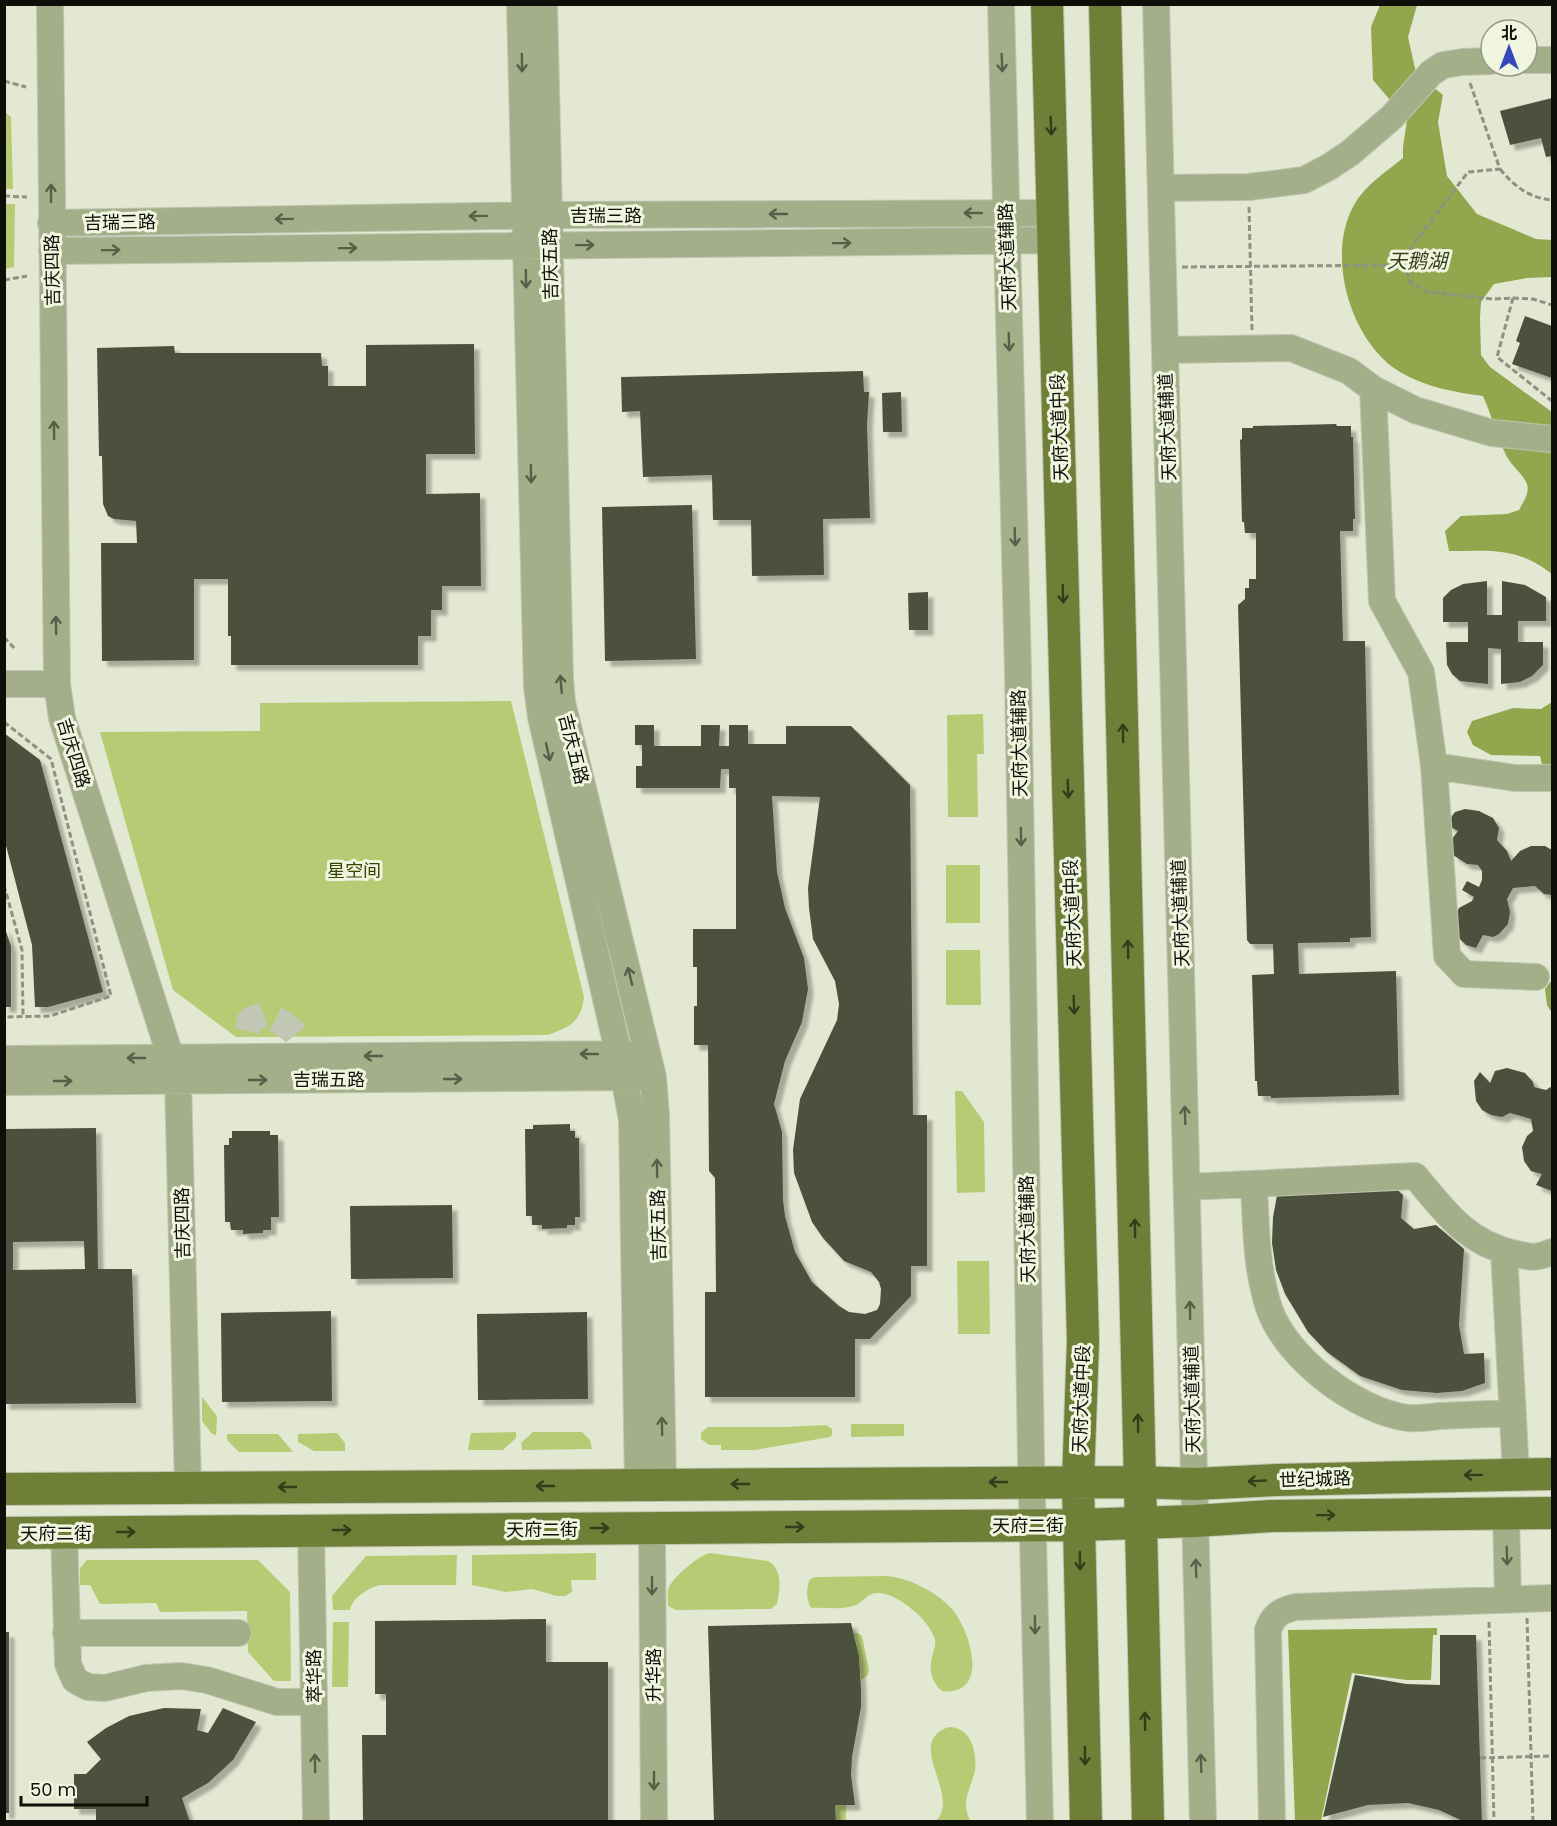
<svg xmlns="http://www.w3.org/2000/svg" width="1557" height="1826" font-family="Poppins,'Noto Sans SC',sans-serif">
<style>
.green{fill:#b7cb74}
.water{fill:#93a64e}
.building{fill:#4c513e;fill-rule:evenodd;filter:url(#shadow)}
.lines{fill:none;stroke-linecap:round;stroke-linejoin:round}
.minor-tunnel{stroke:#c2c7b4;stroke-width:26;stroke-dasharray:26 13;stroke-linecap:butt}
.minor-casing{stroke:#c0c5b2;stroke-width:28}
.major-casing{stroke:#c0c5b2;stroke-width:34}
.path{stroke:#8e9282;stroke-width:3;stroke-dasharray:6 3;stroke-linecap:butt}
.minor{stroke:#a4ae89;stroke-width:26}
.major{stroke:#707f37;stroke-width:32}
.path-bridge{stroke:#8e9282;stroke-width:3;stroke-dasharray:6 3;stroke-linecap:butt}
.oneway{stroke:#585e48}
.oneway2{stroke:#353c1b}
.labels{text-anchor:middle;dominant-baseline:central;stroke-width:6;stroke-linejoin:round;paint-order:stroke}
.street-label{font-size:18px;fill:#0d0f08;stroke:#eff5df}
.park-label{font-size:18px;fill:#394400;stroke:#eff5df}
.water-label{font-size:20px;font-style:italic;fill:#38401b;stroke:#eff5df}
</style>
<defs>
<filter id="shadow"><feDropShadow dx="5.5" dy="5.5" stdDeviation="1.5" flood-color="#0004"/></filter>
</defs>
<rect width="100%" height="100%" fill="#e2e8d2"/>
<path class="green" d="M5 112 11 117 13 189H5Z
M5 204H15L14 267 5 269Z
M511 701 584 997C581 1022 570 1027 548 1035L236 1037 173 990 100 732 260 731V703Z
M983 714 984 754H977L978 817H948L947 715Z
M946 865H980V923H946Z
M946 950H980L981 1005H946Z
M955 1091H962L984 1122 985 1192 957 1193Z
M957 1261H989L990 1334H958Z
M202 1397 217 1416 216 1435 212 1434 202 1421Z
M851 1424H904V1436L851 1437Z
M826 1425 832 1429V1435L830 1437 755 1450H721V1445H709L701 1439V1433L708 1427H785Z
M516 1432V1438L503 1450H468L471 1433Z
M533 1432H582L590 1440 592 1449 522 1450 521 1443Z
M337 1433 345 1443V1451H314L298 1442V1434Z
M227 1434H278L293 1452H239L227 1440Z
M596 1553V1580H571L572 1592 565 1596H557L532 1589 506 1592 472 1585V1555Z
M710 1553 768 1561C783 1569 780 1589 777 1604L771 1609 676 1610 668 1606C668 1600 667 1592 669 1587 674 1577 700 1554 710 1553Z
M457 1555 456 1585H380C368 1588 353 1597 350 1610H333L332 1596 366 1556Z
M87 1560H258L290 1592 291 1681H274L248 1652 247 1611 160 1612 156 1603 100 1604 90 1585H80V1568Z
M888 1576C911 1579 937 1592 953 1610 971 1633 990 1696 942 1691 933 1684 928 1670 932 1658 933 1651 936 1647 935 1640 931 1621 896 1591 876 1593 866 1594 862 1604 853 1606 840 1610 824 1607 811 1608 806 1599 806 1589 810 1579L816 1577Z
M333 1622H349L348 1687H332Z
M854 1633H858L862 1636 869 1670 868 1675 861 1680 859 1656Z
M949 1727C971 1728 977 1750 975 1770 973 1781 967 1791 966 1803 965 1809 968 1815 970 1821H936C962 1795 903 1742 949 1727Z
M835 1805H846V1821H836Z"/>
<path class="water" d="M1380 5H1417L1408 37 1416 73 1443 95 1438 122 1447 176 1477 214 1536 239 1552 240V277L1527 278 1494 284 1481 302 1480 318 1481 355 1490 367 1552 412V574C1516 546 1491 551 1449 551L1445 531 1461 516 1507 514 1519 510C1523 502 1530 493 1527 484 1523 474 1512 466 1507 457 1497 437 1492 416 1483 396 1453 392 1426 387 1400 372 1351 343 1325 256 1354 205 1365 185 1386 172 1403 158V147L1407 120 1373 80 1371 27Z
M1552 702V788L1545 777 1540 756 1491 755 1473 745 1467 732 1472 721 1513 708 1541 709Z
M1552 980V1013L1547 1005 1545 989Z
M1437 1628V1635H1433L1431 1680H1407L1352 1673 1321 1821H1295L1288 1630Z"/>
<path class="building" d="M1552 98V156L1546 157 1541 138 1510 145 1500 111Z
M1525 316 1552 326V378L1512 364 1520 343 1516 341Z
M474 344 475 454H426V494L480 493 481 586H442V610H431V636H418V665H231V636H228V579H194V660L102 661 101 543H137L136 521 114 519 108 516 103 504 102 456H99L97 348 174 346 175 353H321L322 366H328V386H366V345Z
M863 371 864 392H869L867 425 870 518 823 519 824 575 752 576 751 520H713L712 475 643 477 640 411 622 412 621 377Z
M901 392 902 432H883L882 393Z
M1336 424 1337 426H1351V437H1353L1355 519H1353V531H1340L1343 641H1365L1371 937 1350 938V942L1298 943 1299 974 1396 971 1399 1095 1271 1098V1096H1258L1257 1081H1255L1252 975 1274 974 1273 944H1250L1247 940 1238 605 1245 599V588H1249V579H1256V533H1245L1244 522H1242L1240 440 1242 439V428H1253V426Z
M692 505 696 659 605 661 602 507Z
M1487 581V615H1502V581L1525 585 1546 597V621H1518V642H1543V665L1532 676 1520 682 1501 684V649L1488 648V684L1460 681 1452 674 1447 665 1446 642H1468V622H1443V598L1451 590 1463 584Z
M928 592V630H909L908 593Z
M635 725H654V746H701V725H720L719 746H729V725H748V744H786V726H851L910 785 913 1115H927V1266H911V1296L870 1339H855V1397H705V1292H716L715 1178 709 1171 708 1045H694V1006H697V967H693V929H736V788H729V769H721L720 788H636V766H642V745H635ZM772 796 820 797 808 888 809 908 813 939 835 981 839 1004 837 1020 800 1099 793 1150 794 1173 812 1222 823 1238 844 1261 871 1272 879 1282 881 1289 880 1304 877 1310 865 1314 849 1312 839 1306 812 1282 795 1252 785 1216 783 1200 782 1132 774 1104 785 1061 802 1022 808 989 804 958 785 908 777 872Z
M4 733 40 760 103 992 48 1007H35L32 945 4 838Z
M1465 809 1479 811 1493 818 1499 828 1497 840 1507 851 1511 861 1520 851 1531 846H1545L1552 850V895L1544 894 1535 886 1513 888 1507 899 1510 912 1508 924 1499 934 1493 937 1483 935 1476 948 1466 945 1457 936 1456 914 1459 908 1472 901 1474 897 1462 890 1467 881 1479 887 1482 880V871L1478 865 1467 864 1453 855 1452 839 1458 831 1446 824 1455 812Z
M4 926 11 946V1007H4Z
M1507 1068 1525 1073 1533 1082 1534 1087 1546 1090 1552 1086V1191L1536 1185 1542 1174 1531 1171 1524 1161 1522 1147 1527 1136 1533 1131 1531 1119 1510 1113 1502 1117 1491 1115 1482 1110 1476 1101 1474 1081 1480 1072 1490 1083 1495 1071Z
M570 1124V1131H575V1138H579L580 1217H575V1225H567V1228L542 1229V1225H532V1216H526L525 1129H533V1125Z
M96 1128 98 1269H132L136 1403 4 1404V1129ZM84 1241 85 1269 13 1270V1242Z
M232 1131H270V1135H278L279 1217H271V1230H263V1233L243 1234V1230H231L230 1222H225L224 1145H229V1138H232Z
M1390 1183 1403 1195 1401 1218 1414 1229 1436 1225 1464 1249 1459 1325 1464 1354 1484 1353 1485 1383 1462 1391 1437 1393 1402 1390 1360 1376 1327 1352 1308 1332 1285 1294 1276 1270 1272 1243 1273 1217 1278 1190Z
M452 1205 453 1278 351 1279 350 1206Z
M331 1311 332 1401 222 1402 221 1313Z
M587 1312 588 1399 478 1400 477 1314Z
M546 1619V1662H608V1822H363L362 1735H386V1694H375V1621Z
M851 1623 859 1656 861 1690V1707L852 1757 851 1775 855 1805H835L836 1822H714L708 1626Z
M4 1632H9V1813H4Z
M1440 1635H1476L1482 1822H1465L1439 1810 1408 1803 1368 1805 1323 1817 1355 1675 1406 1684 1440 1685Z
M164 1708 201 1709 197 1730 208 1733 223 1708 256 1722 233 1760 208 1783 182 1798 190 1822H96V1809H74V1774H86L101 1759 87 1742 106 1728 129 1716Z"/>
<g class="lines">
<path class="minor-tunnel" d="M245 1070 247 1032 250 1020 265 1014C281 1022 293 1027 301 1043"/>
<g class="minor-casing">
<path id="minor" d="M50 4 57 684 62 718 178 1080 188 1488
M520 4 537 687 541 717 624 1077 632 1120 638 1485
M544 4 560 678 562 702 653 1077 656 1114 663 1485
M1001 4 1018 672 1031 1458 1040 1822
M1156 4 1203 1822
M1527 60H1552
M1161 188 1249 187 1304 180 1329 167 1350 153 1392 117 1431 73 1443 65 1463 62 1491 61
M51 223 549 215 1053 213
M52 251 1054 240
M1165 350 1291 348 1349 371 1373 389 1415 410 1492 433 1552 439
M1373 389 1382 601 1421 672 1434 766 1515 778H1552
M4 684H57
M1434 766 1447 956 1464 974 1536 977
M4 1059 635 1054
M4 1082 640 1077
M1254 1185C1256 1226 1256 1268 1269 1308 1286 1358 1356 1411 1408 1418 1418 1419 1430 1417 1440 1416 1464 1415 1489 1414 1513 1413
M1187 1187 1415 1176C1445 1211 1464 1241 1512 1253 1530 1257 1535 1259 1552 1252
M1504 1251 1516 1474
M1506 1513 1508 1599
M652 1528 654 1822
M311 1530 316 1822
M64 1532 68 1664 75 1680 88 1687 105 1688 146 1678 181 1676 207 1680 277 1702H314
M66 1633H238
M1272 1822 1268 1630C1273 1615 1280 1611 1295 1607L1552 1598"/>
</g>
<g class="major-casing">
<path id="major" d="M1047 4 1083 1341 1078 1482 1086 1822
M1105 4 1148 1822
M4 1489 1139 1482 1194 1484 1276 1480 1552 1474
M4 1533 1079 1525 1195 1521 1271 1516 1552 1513"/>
</g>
<path class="path" d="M4 81 26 87
M1470 83 1500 169 1468 172 1410 249 1405 265 1410 282 1428 292 1493 299 1513 298 1497 357 1552 401
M1500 169C1514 186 1529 198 1552 200
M4 196 27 197
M1249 207 1252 330
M1182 267 1405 265
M4 280 27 276
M1513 298 1533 299 1552 305
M4 637 15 649
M4 722 51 759 111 996 50 1016 4 1017
M4 885 22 950 23 1016
M1527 1618 1533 1822
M1489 1622 1494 1822"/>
<use href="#minor" class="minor"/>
<use href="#major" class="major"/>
<path class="path-bridge" d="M1480 1758 1552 1756"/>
</g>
<defs><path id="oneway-shaft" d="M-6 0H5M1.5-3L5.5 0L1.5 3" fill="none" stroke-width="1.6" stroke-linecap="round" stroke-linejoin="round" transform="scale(1.5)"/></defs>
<g class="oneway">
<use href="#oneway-shaft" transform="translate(522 63) rotate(89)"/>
<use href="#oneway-shaft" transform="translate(1002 63) rotate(88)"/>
<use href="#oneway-shaft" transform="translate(51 193) rotate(-90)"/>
<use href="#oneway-shaft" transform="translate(973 213) rotate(180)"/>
<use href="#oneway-shaft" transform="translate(778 214) rotate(180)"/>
<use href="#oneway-shaft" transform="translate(478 216) rotate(179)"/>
<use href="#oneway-shaft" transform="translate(284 219) rotate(179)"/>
<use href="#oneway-shaft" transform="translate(842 243) rotate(-1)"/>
<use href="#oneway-shaft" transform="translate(585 245) rotate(-1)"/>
<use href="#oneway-shaft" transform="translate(348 248) rotate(-1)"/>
<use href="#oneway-shaft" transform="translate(111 250) rotate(-1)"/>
<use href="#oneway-shaft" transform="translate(526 279) rotate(89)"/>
<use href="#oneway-shaft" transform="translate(1009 342) rotate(88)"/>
<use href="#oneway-shaft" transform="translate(54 430) rotate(-91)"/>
<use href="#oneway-shaft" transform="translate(531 474) rotate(89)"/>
<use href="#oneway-shaft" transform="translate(1015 537) rotate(88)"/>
<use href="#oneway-shaft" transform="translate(56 625) rotate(-91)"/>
<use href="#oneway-shaft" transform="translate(561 684) rotate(-95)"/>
<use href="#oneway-shaft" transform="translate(548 752) rotate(77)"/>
<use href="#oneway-shaft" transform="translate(1021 837) rotate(89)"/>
<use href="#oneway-shaft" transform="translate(630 976) rotate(-104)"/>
<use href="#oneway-shaft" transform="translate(589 1054) rotate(180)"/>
<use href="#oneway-shaft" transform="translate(373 1056) rotate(180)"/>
<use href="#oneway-shaft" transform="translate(136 1058) rotate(180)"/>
<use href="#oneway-shaft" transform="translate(453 1079)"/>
<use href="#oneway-shaft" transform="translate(258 1080)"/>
<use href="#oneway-shaft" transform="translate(63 1081)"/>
<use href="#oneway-shaft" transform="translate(1185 1115) rotate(-92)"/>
<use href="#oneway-shaft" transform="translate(657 1168) rotate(-91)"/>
<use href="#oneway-shaft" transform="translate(1190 1310) rotate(-91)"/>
<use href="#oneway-shaft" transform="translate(662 1426) rotate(-91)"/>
<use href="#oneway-shaft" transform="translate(1507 1556) rotate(88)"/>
<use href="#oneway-shaft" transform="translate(1196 1568) rotate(-92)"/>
<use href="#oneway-shaft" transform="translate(652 1586) rotate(90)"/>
<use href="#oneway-shaft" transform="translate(1035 1625) rotate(89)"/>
<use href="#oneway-shaft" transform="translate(315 1763) rotate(-91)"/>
<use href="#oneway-shaft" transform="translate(1201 1763) rotate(-92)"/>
<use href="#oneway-shaft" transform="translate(654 1781) rotate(90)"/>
</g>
<g class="oneway2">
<use href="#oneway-shaft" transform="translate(1051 126) rotate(88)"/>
<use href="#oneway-shaft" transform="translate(1063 594) rotate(88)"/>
<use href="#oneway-shaft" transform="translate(1123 733) rotate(-91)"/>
<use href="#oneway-shaft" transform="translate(1068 789) rotate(88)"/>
<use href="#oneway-shaft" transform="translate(1128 949) rotate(-91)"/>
<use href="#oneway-shaft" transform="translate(1074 1005) rotate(88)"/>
<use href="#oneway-shaft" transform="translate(1135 1228) rotate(-91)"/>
<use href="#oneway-shaft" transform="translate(1138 1423) rotate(-91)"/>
<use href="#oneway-shaft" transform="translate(1473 1475) rotate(179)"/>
<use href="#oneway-shaft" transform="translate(1257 1481) rotate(177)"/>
<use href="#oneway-shaft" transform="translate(998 1482) rotate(180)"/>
<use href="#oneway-shaft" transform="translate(740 1484) rotate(180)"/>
<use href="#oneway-shaft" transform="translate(545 1486) rotate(180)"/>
<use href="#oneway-shaft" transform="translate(287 1487) rotate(180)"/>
<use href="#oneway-shaft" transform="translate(1326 1515) rotate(-1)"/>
<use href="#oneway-shaft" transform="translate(795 1527)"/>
<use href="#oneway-shaft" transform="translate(600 1528)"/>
<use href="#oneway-shaft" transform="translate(342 1530)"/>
<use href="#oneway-shaft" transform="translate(126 1532)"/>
<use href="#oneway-shaft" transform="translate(1080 1561) rotate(89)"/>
<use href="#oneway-shaft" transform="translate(1145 1721) rotate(-91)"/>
<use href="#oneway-shaft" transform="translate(1085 1756) rotate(89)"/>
</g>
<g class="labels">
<g class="street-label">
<text x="606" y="215">吉瑞三路</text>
<text transform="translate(120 222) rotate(-1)">吉瑞三路</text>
<text transform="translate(1007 257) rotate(-92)">天府大道辅路</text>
<text transform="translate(550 264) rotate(-91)">吉庆五路</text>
<text transform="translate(52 270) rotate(-91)">吉庆四路</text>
<text transform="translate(1059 427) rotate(-92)">天府大道中段</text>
<text transform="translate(1167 427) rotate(-92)">天府大道辅道</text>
<text transform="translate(1019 743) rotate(-91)">天府大道辅路</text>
<text transform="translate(574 749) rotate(76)">吉庆五路</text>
<text transform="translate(74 753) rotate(73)">吉庆四路</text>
<text transform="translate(1072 913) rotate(-92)">天府大道中段</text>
<text transform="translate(1180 913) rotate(-92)">天府大道辅道</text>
<text x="329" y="1079">吉瑞五路</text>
<text transform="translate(182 1223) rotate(-91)">吉庆四路</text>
<text transform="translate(658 1225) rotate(-91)">吉庆五路</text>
<text transform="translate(1027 1229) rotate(-91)">天府大道辅路</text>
<text transform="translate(1081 1399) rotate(-88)">天府大道中段</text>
<text transform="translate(1192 1399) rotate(-91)">天府大道辅道</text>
<text transform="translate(1315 1479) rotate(-2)">世纪城路</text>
<text x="1028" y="1525">天府二街</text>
<text x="542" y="1529">天府二街</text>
<text x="56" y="1533">天府二街</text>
<text transform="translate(653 1675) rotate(-90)">升华路</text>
<text transform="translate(314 1676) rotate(-91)">萃华路</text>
</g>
<g class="park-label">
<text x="354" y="870">星空间</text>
</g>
<g class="water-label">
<text x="1417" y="261">天鹅湖</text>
</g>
</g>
<rect width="1557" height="1826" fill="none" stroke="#0d0f08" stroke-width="12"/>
<g transform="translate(1509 48)"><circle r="28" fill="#eff5df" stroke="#959989" stroke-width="1.5"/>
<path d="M0-4.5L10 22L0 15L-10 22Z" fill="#3349bb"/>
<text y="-9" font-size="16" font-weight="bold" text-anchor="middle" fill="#0d0f08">北</text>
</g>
<path d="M21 1796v9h126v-9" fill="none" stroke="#0d0f08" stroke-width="3"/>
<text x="30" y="1796" font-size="18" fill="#0d0f08" stroke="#eff5df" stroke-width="4.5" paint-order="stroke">50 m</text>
</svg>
